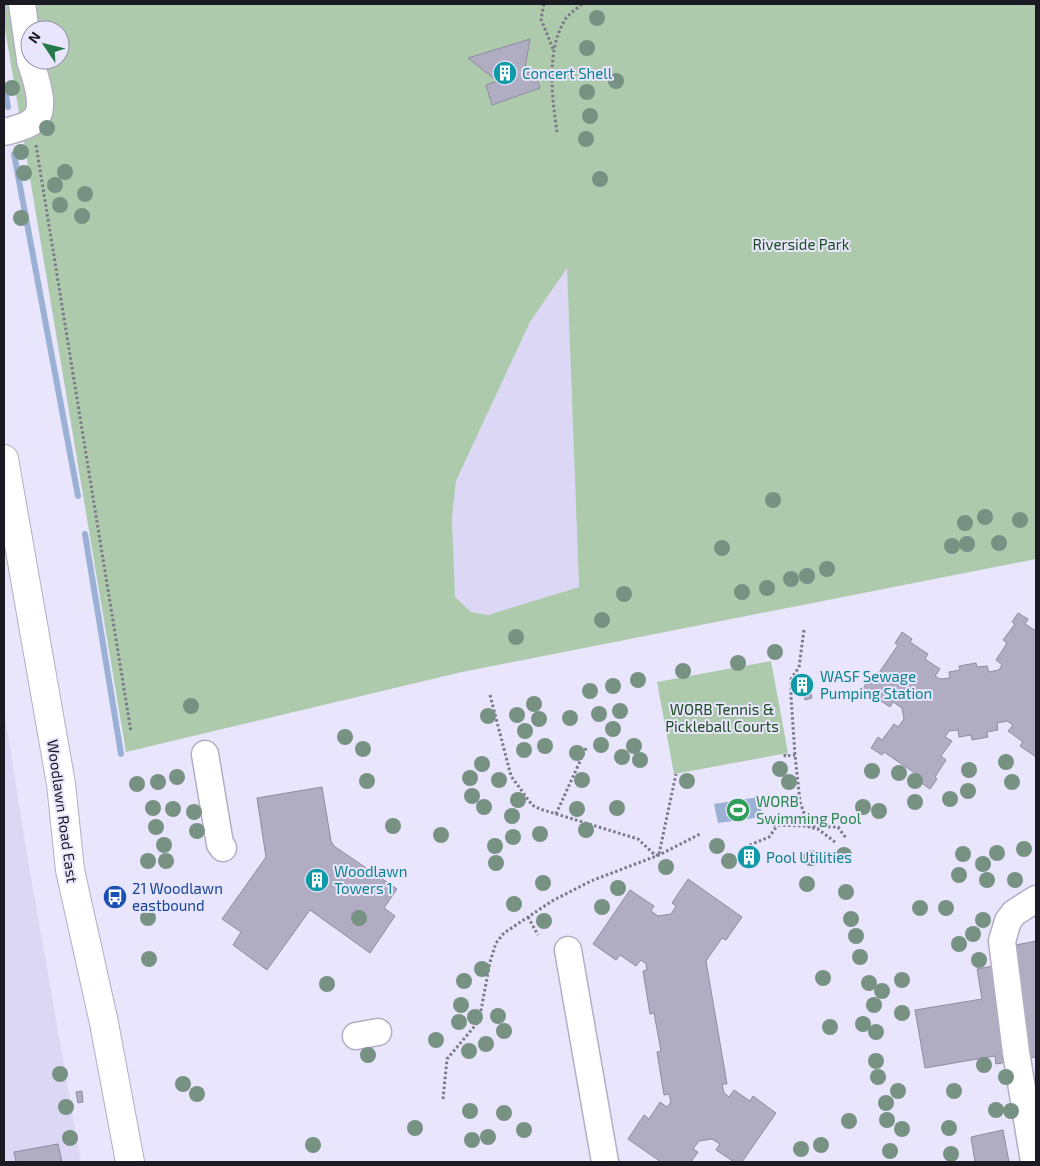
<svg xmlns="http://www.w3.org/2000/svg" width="1040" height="1166" font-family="'Exo 2',sans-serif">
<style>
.built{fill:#dcd7f5}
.green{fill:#adcaad;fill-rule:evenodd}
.water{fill:#9ab0d5}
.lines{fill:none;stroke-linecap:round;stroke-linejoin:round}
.stream{stroke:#9ab0d5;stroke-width:6}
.building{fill:#b0adc2;stroke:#8f8ca1}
.minor-casing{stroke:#b2afc5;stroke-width:29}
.major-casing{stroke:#b2afc5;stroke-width:30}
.path{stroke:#7a7987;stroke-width:3;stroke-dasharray:2.5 2.5;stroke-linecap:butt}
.minor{stroke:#fff;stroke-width:26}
.major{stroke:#fff;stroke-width:28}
.tree{fill:#779183}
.labels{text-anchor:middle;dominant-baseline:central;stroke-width:4;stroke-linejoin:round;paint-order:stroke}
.culture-label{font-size:15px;fill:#0d838f;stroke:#e8e5fc;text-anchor:start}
.park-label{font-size:15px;fill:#1b4c20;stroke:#e8e5fc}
.leisure-label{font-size:15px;fill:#27864d;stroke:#e8e5fc;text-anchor:start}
.street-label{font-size:15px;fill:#1b1a22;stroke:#e8e5fc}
.transit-label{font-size:15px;fill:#164399;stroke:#e8e5fc;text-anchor:start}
</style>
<rect width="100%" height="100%" fill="#e8e5fc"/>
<path class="built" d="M567 267 579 587 488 615 471 612 455 597 452 518 456 481 530 322Z
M4 709 26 849 81 1162H4Z"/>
<path class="green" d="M4 4H1036V559L462 672 126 752 4 23ZM30 30H60V60H30ZM567 268 579 587 488 615 471 612 455 597 452 518 456 481 530 322Z
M771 661 788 753 674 774 657 682Z"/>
<path class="water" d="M759 797 762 817 718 823 714 804Z"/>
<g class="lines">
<path class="stream" d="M4 85 8 107
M14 154 78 496
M85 534 121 754"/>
</g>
<path class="building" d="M530 39 524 74 534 71 540 88 492 105 486 85 497 81 468 58Z
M1018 613 1028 619 1025 624 1036 631V757L1020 746 1023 742 1008 731 1013 725 1007 721 997 723 998 730 987 732 988 737 972 740 971 735 959 737 958 730 949 731 945 737 952 741 941 756 946 760 935 777 937 779 930 789 920 782 922 778 884 752 882 755 871 748 878 737 882 740 894 724 898 727 904 719 902 708 893 702 890 707 874 696 872 698 861 691 868 681 872 683 898 645 895 643 902 632 912 639 910 642 928 654 925 659 940 669 935 676 940 679 950 678 949 672 960 670 959 666 976 663 977 667 987 666 989 672 999 670 1002 665 996 660 1007 643 1003 640 1015 624 1012 622Z
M806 676 810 689 797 693 793 681Z
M810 691 812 698 805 700 803 693Z
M322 787 331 841 334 846 397 889 384 908 395 916 370 953 310 910 267 970 233 945 241 932 222 919 266 857 257 798Z
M753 851 756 862 744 864 742 852Z
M688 879 742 917 726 940 722 938 706 961 727 1084H722L724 1093 729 1097 734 1090 750 1101 753 1096 776 1113 742 1162H734L716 1150 720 1144 712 1139 699 1141 693 1149 698 1152 691 1162H661L628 1139 644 1115 649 1119 660 1102 667 1107 671 1102 669 1094 664 1095 657 1052 661 1051 654 1013 650 1014 643 971 647 970 646 964 641 960 636 966 620 955 616 960 593 944 630 890 654 906 651 911 658 916 671 914 676 906 672 903Z
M1036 941V1057L996 1064 995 1056 925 1068 915 1010 982 999 977 969 993 966 991 950Z
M82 1091 83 1102 78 1103 76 1092Z
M1003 1130 1009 1162H975L971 1137Z
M58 1144 62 1162H16L14 1152Z"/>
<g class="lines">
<g class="minor-casing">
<path id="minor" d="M22 4 30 59
M4 132C12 130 22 128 30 123 50 113 35 77 30 60
M205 754 220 844 223 848
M568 950 605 1162
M356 1036 378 1032
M1034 1162 1016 1052 1002 941 1008 921 1014 913 1036 899"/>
</g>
<g class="major-casing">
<path id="major" d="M4 459 61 784 70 870 104 1023 130 1162"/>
</g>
<path class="path" d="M544 4 541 19 553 49
M557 132C552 98 546 50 565 20 568 14 577 9 582 4
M36 145 131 732
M804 630 799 667 791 679V697L795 755 800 802 809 827 818 829 835 842
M490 695 511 776 532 805 540 809 638 839 655 855H657
M785 754V756L795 755
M556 814 587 746
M773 825 838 827 846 838
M745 852V847L769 837 777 826
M659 854 676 774
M528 917 538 935
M443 1099 447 1059 479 1021 490 962 496 943 504 933 552 901 591 881 659 855 700 834"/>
<use href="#minor" class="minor"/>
<use href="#major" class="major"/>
</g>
<g class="tree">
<circle cx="597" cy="18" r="8"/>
<circle cx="587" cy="48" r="8"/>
<circle cx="616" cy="81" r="8"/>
<circle cx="12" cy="88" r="8"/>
<circle cx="587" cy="92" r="8"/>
<circle cx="590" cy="116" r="8"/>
<circle cx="47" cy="128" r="8"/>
<circle cx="586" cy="139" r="8"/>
<circle cx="21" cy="152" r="8"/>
<circle cx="65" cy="172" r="8"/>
<circle cx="24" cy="173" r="8"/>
<circle cx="600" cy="179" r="8"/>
<circle cx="55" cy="185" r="8"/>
<circle cx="85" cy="194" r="8"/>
<circle cx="60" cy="205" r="8"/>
<circle cx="82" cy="216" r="8"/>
<circle cx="21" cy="218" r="8"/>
<circle cx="773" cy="500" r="8"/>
<circle cx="985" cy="517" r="8"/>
<circle cx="1020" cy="520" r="8"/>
<circle cx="965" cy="523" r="8"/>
<circle cx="999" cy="543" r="8"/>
<circle cx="967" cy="544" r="8"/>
<circle cx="952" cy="546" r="8"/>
<circle cx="722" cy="548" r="8"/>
<circle cx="827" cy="569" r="8"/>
<circle cx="807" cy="576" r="8"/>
<circle cx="791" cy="579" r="8"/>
<circle cx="767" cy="588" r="8"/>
<circle cx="742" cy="592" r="8"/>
<circle cx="624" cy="594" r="8"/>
<circle cx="602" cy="620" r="8"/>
<circle cx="516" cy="637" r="8"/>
<circle cx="775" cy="652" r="8"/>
<circle cx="738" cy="663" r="8"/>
<circle cx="683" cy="671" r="8"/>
<circle cx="638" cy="680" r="8"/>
<circle cx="613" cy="686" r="8"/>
<circle cx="590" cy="691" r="8"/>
<circle cx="534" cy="704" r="8"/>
<circle cx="191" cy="706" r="8"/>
<circle cx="620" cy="711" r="8"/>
<circle cx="599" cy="714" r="8"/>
<circle cx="517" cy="715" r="8"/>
<circle cx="488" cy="716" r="8"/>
<circle cx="570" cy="718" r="8"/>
<circle cx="539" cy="719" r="8"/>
<circle cx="613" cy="729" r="8"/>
<circle cx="525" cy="731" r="8"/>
<circle cx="345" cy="737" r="8"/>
<circle cx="601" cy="745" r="8"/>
<circle cx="545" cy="746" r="8"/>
<circle cx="634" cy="746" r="8"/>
<circle cx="363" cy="749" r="8"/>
<circle cx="524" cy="750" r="8"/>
<circle cx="577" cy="753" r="8"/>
<circle cx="622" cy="757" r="8"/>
<circle cx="640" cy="760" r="8"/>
<circle cx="1006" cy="762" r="8"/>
<circle cx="482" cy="764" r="8"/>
<circle cx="780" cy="769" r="8"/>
<circle cx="969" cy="770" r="8"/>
<circle cx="872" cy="771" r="8"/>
<circle cx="899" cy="773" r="8"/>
<circle cx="177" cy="777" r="8"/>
<circle cx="470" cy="778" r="8"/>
<circle cx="499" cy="780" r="8"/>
<circle cx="582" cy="780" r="8"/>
<circle cx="367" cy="781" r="8"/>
<circle cx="687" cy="781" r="8"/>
<circle cx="915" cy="781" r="8"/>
<circle cx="158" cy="782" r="8"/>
<circle cx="789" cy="782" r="8"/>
<circle cx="1012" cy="782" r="8"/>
<circle cx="137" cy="784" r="8"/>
<circle cx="968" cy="791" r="8"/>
<circle cx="472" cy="796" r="8"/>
<circle cx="950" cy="799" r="8"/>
<circle cx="518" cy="800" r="8"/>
<circle cx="915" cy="802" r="8"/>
<circle cx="484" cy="807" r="8"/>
<circle cx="863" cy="807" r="8"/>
<circle cx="153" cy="808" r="8"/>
<circle cx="617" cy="808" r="8"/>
<circle cx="173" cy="809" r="8"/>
<circle cx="577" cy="809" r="8"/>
<circle cx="879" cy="811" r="8"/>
<circle cx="194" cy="812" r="8"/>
<circle cx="512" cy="816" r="8"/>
<circle cx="393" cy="826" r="8"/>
<circle cx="156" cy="827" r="8"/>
<circle cx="586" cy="830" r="8"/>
<circle cx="197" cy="831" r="8"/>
<circle cx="540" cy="834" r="8"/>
<circle cx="441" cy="835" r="8"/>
<circle cx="513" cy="837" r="8"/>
<circle cx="164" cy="845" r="8"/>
<circle cx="495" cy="846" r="8"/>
<circle cx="717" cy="846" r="8"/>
<circle cx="1024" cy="849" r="8"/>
<circle cx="997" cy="853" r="8"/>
<circle cx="963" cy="854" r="8"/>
<circle cx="844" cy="855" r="8"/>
<circle cx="811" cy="858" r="8"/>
<circle cx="148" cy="861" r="8"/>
<circle cx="166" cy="861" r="8"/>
<circle cx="729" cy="861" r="8"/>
<circle cx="496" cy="863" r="8"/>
<circle cx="983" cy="864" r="8"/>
<circle cx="666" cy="867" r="8"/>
<circle cx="959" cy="875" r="8"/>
<circle cx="987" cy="880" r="8"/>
<circle cx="1015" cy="880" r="8"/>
<circle cx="543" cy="883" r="8"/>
<circle cx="807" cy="884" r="8"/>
<circle cx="618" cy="888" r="8"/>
<circle cx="846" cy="892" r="8"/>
<circle cx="514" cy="904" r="8"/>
<circle cx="602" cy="907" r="8"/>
<circle cx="920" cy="908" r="8"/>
<circle cx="946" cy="908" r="8"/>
<circle cx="148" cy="918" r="8"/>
<circle cx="359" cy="918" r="8"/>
<circle cx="851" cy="919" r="8"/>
<circle cx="983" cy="920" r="8"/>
<circle cx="544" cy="921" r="8"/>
<circle cx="973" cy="934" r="8"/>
<circle cx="856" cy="936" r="8"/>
<circle cx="959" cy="944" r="8"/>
<circle cx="860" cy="957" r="8"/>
<circle cx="149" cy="959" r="8"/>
<circle cx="979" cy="960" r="8"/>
<circle cx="482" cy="969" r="8"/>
<circle cx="823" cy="978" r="8"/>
<circle cx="902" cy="980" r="8"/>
<circle cx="464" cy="981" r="8"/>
<circle cx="869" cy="983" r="8"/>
<circle cx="327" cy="984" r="8"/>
<circle cx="882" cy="991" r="8"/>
<circle cx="461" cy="1005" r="8"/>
<circle cx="874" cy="1005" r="8"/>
<circle cx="902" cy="1013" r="8"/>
<circle cx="498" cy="1016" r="8"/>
<circle cx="475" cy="1017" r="8"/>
<circle cx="459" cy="1022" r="8"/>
<circle cx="863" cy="1024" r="8"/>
<circle cx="830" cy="1027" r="8"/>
<circle cx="504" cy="1031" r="8"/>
<circle cx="876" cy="1032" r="8"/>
<circle cx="436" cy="1040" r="8"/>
<circle cx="486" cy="1044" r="8"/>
<circle cx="469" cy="1051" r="8"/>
<circle cx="368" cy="1055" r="8"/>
<circle cx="876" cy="1061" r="8"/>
<circle cx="984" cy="1065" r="8"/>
<circle cx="60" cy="1074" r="8"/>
<circle cx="878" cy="1077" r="8"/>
<circle cx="1006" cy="1077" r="8"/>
<circle cx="183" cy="1084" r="8"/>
<circle cx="898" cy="1091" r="8"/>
<circle cx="954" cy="1091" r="8"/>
<circle cx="197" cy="1094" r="8"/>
<circle cx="886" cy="1103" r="8"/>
<circle cx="66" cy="1107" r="8"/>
<circle cx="996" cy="1110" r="8"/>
<circle cx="470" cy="1111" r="8"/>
<circle cx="1011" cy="1111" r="8"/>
<circle cx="504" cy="1113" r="8"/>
<circle cx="887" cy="1120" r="8"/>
<circle cx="849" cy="1121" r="8"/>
<circle cx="415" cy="1128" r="8"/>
<circle cx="949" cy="1128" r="8"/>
<circle cx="902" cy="1129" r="8"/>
<circle cx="524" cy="1130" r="8"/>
<circle cx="488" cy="1137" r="8"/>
<circle cx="70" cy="1138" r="8"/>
<circle cx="472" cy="1140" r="8"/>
<circle cx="313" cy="1145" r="8"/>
<circle cx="821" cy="1145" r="8"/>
<circle cx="801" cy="1149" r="8"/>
<circle cx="890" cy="1151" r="8"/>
<circle cx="951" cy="1154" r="8"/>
</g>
<defs>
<g id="building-disc" transform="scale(1.25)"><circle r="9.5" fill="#0f9aa8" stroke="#e8e5fc"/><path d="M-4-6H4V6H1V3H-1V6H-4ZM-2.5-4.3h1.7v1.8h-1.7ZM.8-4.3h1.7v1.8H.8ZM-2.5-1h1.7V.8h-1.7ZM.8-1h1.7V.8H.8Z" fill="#fff"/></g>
<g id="stadium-disc" transform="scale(1.25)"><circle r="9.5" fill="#2e9e5b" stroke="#e8e5fc"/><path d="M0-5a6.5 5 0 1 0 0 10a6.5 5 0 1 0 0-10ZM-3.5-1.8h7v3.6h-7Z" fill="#fff"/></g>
<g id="bus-disc" transform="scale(1.25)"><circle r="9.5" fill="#1a4fb4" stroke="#e8e5fc"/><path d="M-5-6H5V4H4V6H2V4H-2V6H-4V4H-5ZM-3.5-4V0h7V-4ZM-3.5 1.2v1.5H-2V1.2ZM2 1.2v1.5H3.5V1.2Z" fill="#fff"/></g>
</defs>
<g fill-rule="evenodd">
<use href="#building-disc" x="505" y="73"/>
<use href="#building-disc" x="802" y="685"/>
<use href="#stadium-disc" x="738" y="810"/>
<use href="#building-disc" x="749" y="857"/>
<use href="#building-disc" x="317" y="880"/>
<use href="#bus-disc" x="115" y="897"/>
</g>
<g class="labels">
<g class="culture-label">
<text x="522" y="73">Concert Shell</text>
<text x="820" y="676">WASF Sewage<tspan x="820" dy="17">Pumping Station</tspan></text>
<text x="766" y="857">Pool Utilities</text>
<text x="334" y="871">Woodlawn<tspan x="334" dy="17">Towers 1</tspan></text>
</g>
<g class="park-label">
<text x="801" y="244">Riverside Park</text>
<text x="722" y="709">WORB Tennis &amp;<tspan x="722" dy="17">Pickleball Courts</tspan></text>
</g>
<g class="leisure-label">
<text x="756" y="801">WORB<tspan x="756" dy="17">Swimming Pool</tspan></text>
</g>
<g class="street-label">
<text transform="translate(63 811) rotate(82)">Woodlawn Road East</text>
</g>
<g class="transit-label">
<text x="132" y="888">21 Woodlawn<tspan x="132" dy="17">eastbound</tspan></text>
</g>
</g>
<rect width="1040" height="1166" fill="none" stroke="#1b1a22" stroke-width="10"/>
<g transform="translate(45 45) rotate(305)"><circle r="24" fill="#e8e5fc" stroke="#9694a5"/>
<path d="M0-4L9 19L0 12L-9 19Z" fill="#277849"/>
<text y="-8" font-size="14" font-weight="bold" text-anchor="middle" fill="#1b1a22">N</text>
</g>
</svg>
